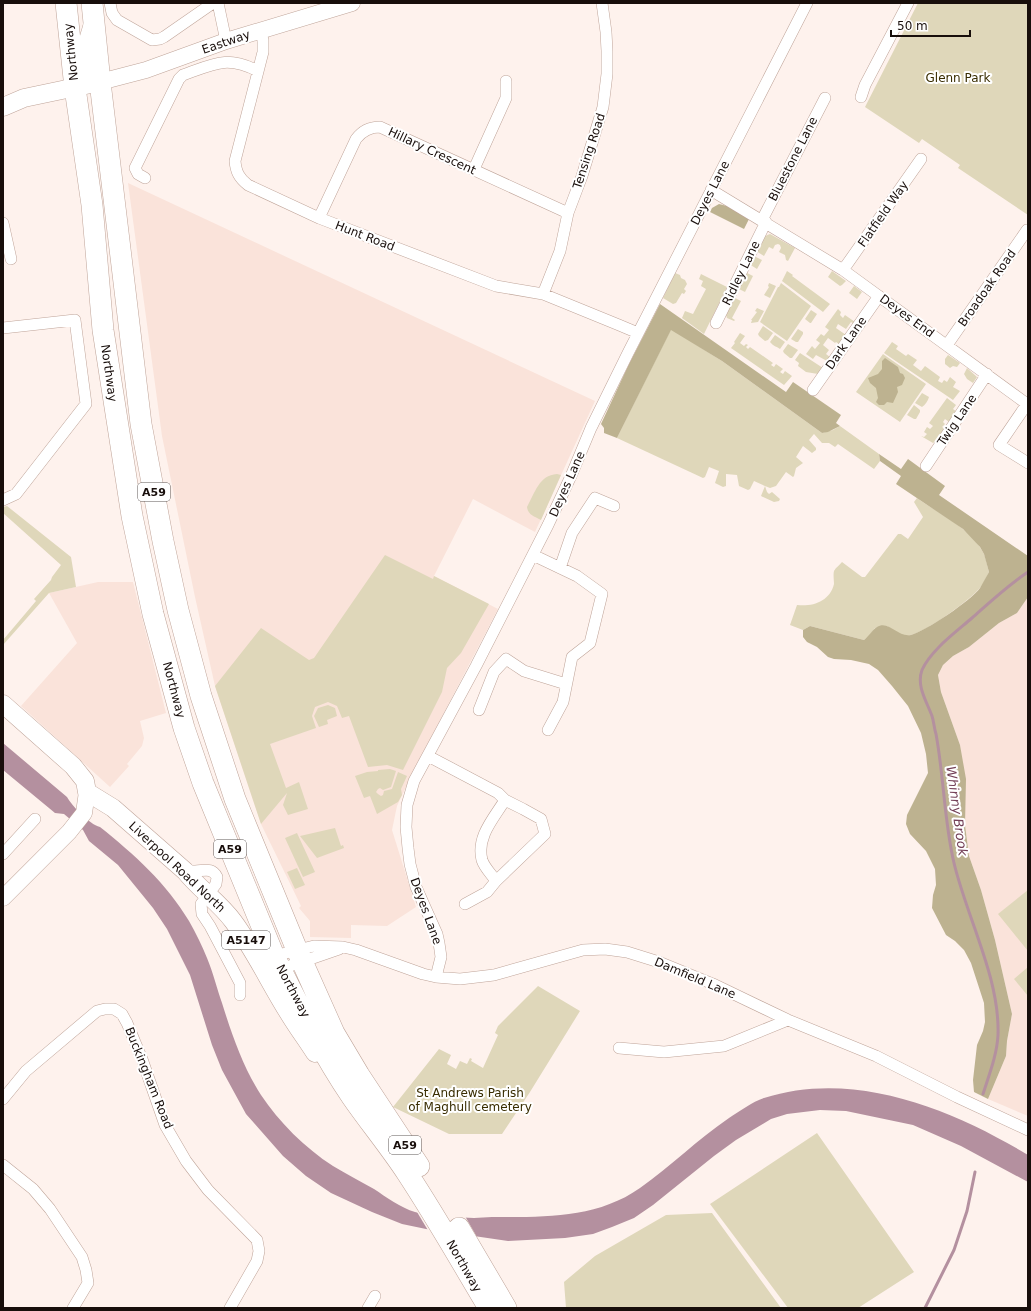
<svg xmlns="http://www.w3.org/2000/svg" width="1031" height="1311" font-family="'DejaVu Sans',sans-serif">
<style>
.built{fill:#fae3da}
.green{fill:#dfd7ba}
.forest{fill:#bdb290}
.water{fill:#b4909f}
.pier{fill:#fef2ed}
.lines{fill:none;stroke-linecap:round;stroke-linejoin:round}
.stream{stroke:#b4909f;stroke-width:3}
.street-casing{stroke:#bfa499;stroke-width:12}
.secondary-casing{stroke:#bfa499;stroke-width:17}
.primary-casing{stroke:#bfa499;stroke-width:19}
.highway-casing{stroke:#bfa499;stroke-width:22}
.street{stroke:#fff;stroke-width:11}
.secondary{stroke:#fff;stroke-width:16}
.primary{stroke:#fff;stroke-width:18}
.highway{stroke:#fff;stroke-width:21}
.labels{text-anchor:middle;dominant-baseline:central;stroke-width:4;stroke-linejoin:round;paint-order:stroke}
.shield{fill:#fff;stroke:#5d5654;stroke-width:1}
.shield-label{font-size:11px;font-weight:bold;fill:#180e0b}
.street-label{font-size:12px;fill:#180e0b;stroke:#fff}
.park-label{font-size:12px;fill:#382c00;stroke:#fff}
.water-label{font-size:13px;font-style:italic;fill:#744058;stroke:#fff}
</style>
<rect width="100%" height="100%" fill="#fef2ed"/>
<path class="built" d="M128 183 595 401 535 532 473 499 434 576 498 609 412 774 397 806 392 830 416 907 387 926 351 925V938L310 937V921L299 908 301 906 261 824 215 686 195 597 162 436Z
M98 582H133L166 713 140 721 144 738 142 746 127 764 129 766 110 787 21 706 77 643 49 593Z
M1028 597V1116L988 1099 1006 1056 1007 1041 1012 1014 995 940 981 890 969 856 965 825V804L960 745 941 692 938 675 943 665 953 656 969 647 999 623 1017 613Z"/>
<path class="green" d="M918 3H1028V215L958 168 960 165 922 139 919 143 865 107Z
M770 234 795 248 788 261 786 260 785 255 779 252 781 248 780 245 778 244 775 245 773 249 769 247 764 256 756 251 765 236Z
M754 256 762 260 757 269 749 264Z
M787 271 793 275 792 276 830 304 823 312 782 281Z
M832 271 846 281 842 285 840 286 828 277Z
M745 272 753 276 745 292 737 288Z
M675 273 680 275 681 278 685 280 687 284 684 289 686 291 684 294 682 293 676 303 673 304 663 298Z
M701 274 727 287 704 334 682 318 685 311 693 314 706 289 701 286 703 281 699 279Z
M769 283 776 286 770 298 764 295 769 287 768 286Z
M781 283 811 306 787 341 760 322 778 287H779Z
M854 286 862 292 857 299 849 293Z
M733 297 741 301 732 318 735 320 734 321 727 318 726 315Z
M757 308 764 311 758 322 751 323 752 320H751L757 312 755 311Z
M838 309 841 312 840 315 843 318 845 315 855 322 854 324 851 322 846 329 838 324 836 328 846 335 839 344 836 342 835 343 828 338 823 345 829 350 826 354 830 357 827 361 816 355 813 359 806 354 812 346 815 349 820 343 816 340 821 334 824 336 829 330 825 327Z
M811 310 817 314 811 323H810L805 319Z
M763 326 773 333 768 340 765 341 759 336 758 334Z
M671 329 722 361 822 433 833 430 840 426 879 454 880 461 874 469 838 444 835 447 829 443H822L814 434 809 440 816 448V450L812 453 803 446 796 457 803 463 796 468 794 476 793 477 786 472 776 486 770 488 765 486 767 492 769 494 772 492 780 499 779 501 774 502 761 496 765 486 754 481 750 489 748 490 739 486 737 475 726 474V486L723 487 715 483 719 471 709 467 705 477 703 478 617 438Z
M798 329 803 332V334L798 342H796L791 339Z
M740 333 745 336 740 343 744 346 746 344 748 345 746 347 748 349 750 347 773 363 771 365 774 367 776 364 783 369 780 372 783 374 785 371 792 376 784 385 731 348 735 343 734 342Z
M775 335 785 342 780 349C776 346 774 347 770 342Z
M892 342 898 346 896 349 906 356 908 354 917 360 913 365 921 371 925 366 940 377 938 381 942 383 944 380 947 382 950 377 956 382 953 387 960 391 953 400 884 353Z
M788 344 798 350 792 358H790L784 353 783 351Z
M800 353 823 368 818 374 806 372 798 366 799 363 795 360Z
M883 354 926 384 900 422 856 392Z
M948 355 960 363 957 367 953 366 950 368 945 364V359Z
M967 368 977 377 973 383 967 379 964 374Z
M922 393 929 397C928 401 925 405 922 407L915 403Z
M947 398 956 405 953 409 957 412 949 422 945 419 943 422 945 424 942 427 945 429 937 440 933 443 921 436 924 437 927 434 924 432 927 427 930 429 933 426 929 423Z
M914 405 920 410V412L916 419H914L907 415Z
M557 474 561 475 541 520C534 516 528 515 527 507 535 493 539 475 557 474Z
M917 498C938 513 972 529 984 554 986 559 987 565 989 572 986 578 983 585 978 590 967 602 921 636 906 636 899 636 892 629 887 626L875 628 868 637 864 640 810 626 803 630 790 625 797 605C813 607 830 601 834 584 834 580 833 575 834 571 836 567 840 565 842 562L862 577H865L898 534H901L908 539 923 517 914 502Z
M7 506 71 557 76 587 49 593 3 645V640L36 601 34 599 51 580 52 577 61 565 3 513V507Z
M385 555 433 579 434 576 489 604 461 653 447 668 442 692 403 770 387 765 368 767 349 716 342 718 337 706 328 702 315 707 312 716 316 728 270 744 286 788 299 782 308 809 288 815 283 805 287 793 261 824 215 686 261 628 309 660 314 658Z
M328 705 335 708 337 716 327 720 328 724 319 727 314 716 318 708Z
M390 769 396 771 391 787 383 790 380 788 378 789 376 792 378 794 381 796 383 795 384 791 392 789 398 772 407 776 401 789 402 795 398 802 377 814 370 796 364 798 355 776 367 772 378 771V770Z
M335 828 341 846 343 845 344 848 317 858 300 836Z
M297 833 315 872 303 877 285 838Z
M297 868 305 885 295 889 287 872Z
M1028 890V951L998 914Z
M1028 967V996L1014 979Z
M538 986 580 1011 530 1092 502 1134H449L393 1107 439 1049 451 1055 447 1064 456 1069 460 1061 467 1064 470 1058 472 1059 471 1061 483 1068 498 1035 495 1033 498 1026Z
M817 1133 914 1272 858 1308H788L710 1204Z
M712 1213 781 1308H566L564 1282 595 1256 666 1215Z"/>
<path class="forest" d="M719 204 727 206 749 219 744 229 710 212 712 208Z
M660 304 786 392 793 382 841 415 836 423 840 426 828 432 822 433 722 361 671 330 617 438 604 433V428L601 424 629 364Z
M885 358 898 367 900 373 903 374 905 378 902 385 897 387 898 392 893 403 887 402 884 405H879L876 402 878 398 876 388 870 383 868 378 878 374 882 369V361Z
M879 454 901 469 908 459 945 486 939 495 1028 556V597L1017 613 999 623 969 647 953 656 943 665 938 675 941 692 960 745 966 779 965 825 969 856 981 890 995 940 1012 1014 1007 1041 1006 1056 988 1099 974 1092 973 1080 977 1045 983 1031 985 1022 984 1003 971 963 964 950 955 941 946 935 932 908 933 895 936 885 935 869 926 851 910 834 906 824 907 815 928 773 926 754 921 733 908 706 892 686 878 670 869 664 851 660 834 659 828 657 817 647 807 642 803 637V630L810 626 864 640C869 636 872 630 877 627 889 620 898 638 911 635 924 632 972 600 980 588 983 583 986 577 989 572L984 554 980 547 963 529 896 484 901 476 880 461Z"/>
<path class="water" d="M3 743 67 797C72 806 89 824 100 827 134 854 167 884 189 921 196 933 202 946 207 958 213 972 217 989 222 1003 232 1035 243 1067 261 1095 279 1122 305 1148 333 1166 346 1174 360 1181 374 1189 386 1197 401 1208 415 1212 420 1214 427 1213 433 1214 446 1215 460 1218 474 1218 480 1218 486 1217 492 1217 543 1217 596 1219 640 1188 671 1166 698 1139 729 1118 740 1111 752 1102 764 1098 854 1069 952 1109 1028 1155V1182L961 1146 913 1125 846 1111 820 1110 787 1114 771 1119 736 1140 714 1156 653 1205 634 1218 612 1227 593 1234 565 1238 508 1241 426 1229 402 1224 372 1212 331 1193 306 1176 283 1156 246 1114 222 1070 212 1045 190 975 167 929 153 908 118 865 89 841 83 830 64 814 55 813 3 770Z"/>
<path class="pier" d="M417 1212 465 1216 478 1239 429 1232Z"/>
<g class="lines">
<path class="stream" d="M983 1094C989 1075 997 1055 998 1035 1000 978 967 918 954 863 944 821 944 777 936 734 934 728 934 722 932 716 927 702 916 686 922 670 931 650 956 632 972 618 990 602 1008 585 1028 572
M925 1308 954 1250 967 1211 975 1172"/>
<g class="street-casing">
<path id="street" d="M110 3 112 13 117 20 152 40 160 39 164 37 213 3
M218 3 226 41
M260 31 263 40V52L235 161C236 172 239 178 248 185L319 218 496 286 543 294 619 325 638 333
M861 97 865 85 908 3
M474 169 506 98V81
M145 178 138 174 135 168 179 79 183 75C214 64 226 55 258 71
M711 190 843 270 1027 404 999 445 1028 463
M319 218 356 139C362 131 369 127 380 127L568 213
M762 220 825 98
M3 223 11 259
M843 270 921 159
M543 294 560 251 568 213 582 176 603 107 607 74V51L606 32 602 3
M716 323 766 222
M3 328 75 320 86 404 16 494 3 500
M947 345 1027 230
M813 390 879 296
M926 466 987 374
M533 555 577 576 602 594 590 643 572 657 563 702 548 730
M560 568 572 533 595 498 614 506
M479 710 494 672 506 659 524 671 566 684
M428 756 498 793 505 800 523 809 541 819 545 834 496 881C492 875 484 867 482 860 476 837 494 818 505 800
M3 854 35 819
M185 871C188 871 192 871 195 871 204 871 212 867 217 877L216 884 201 904 202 914 210 926 240 983V995
M465 904 487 892 496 881
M274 956 314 946 343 947 356 950 423 974 436 977 460 979 494 975 583 950 605 949 627 952 659 962 713 984 788 1020 876 1056 957 1097 1028 1130
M281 969 339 949
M436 977 441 957 439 943 437 934 416 887 410 864 408 848 406 827 407 805 414 781 476 666 548 525 571 476 591 428 628 353 807 3
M619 1048 664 1052 724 1046 788 1020
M3 1099 26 1071 97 1011 105 1009H114L122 1014 127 1023 142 1059 165 1125 186 1161 208 1190 257 1240 259 1251 257 1261 230 1308
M3 1165 33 1189 50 1209 82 1257 86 1270 88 1283 73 1308
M368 1308 375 1296"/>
</g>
<g class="secondary-casing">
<path id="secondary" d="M100 82 146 70 226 41 352 3
M3 898 69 832 84 813 87 792"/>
</g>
<g class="primary-casing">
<path id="primary" d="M75 88C90 77 85 68 86 52 86 44 90 35 92 27
M3 107 24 98 100 82
M3 704 73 766 85 781 87 792 113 808 185 871C199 889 219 902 233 921 256 952 272 988 293 1020 300 1031 308 1042 315 1053"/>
</g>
<g class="highway-casing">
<path id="highway" d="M66 3 75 88 92 205 103 330 132 516 153 614 184 728 203 783 274 956C298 1004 322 1053 352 1097 370 1123 390 1147 407 1173 436 1217 462 1263 489 1308
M92 3 100 82 141 424 163 541 178 610 201 696 235 799 297 950 334 1033 359 1075 419 1166
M459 1228 506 1308"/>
</g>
<use href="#street" class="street"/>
<use href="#secondary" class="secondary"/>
<use href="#primary" class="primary"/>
<use href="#highway" class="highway"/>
</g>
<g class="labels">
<g class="shield">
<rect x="138" y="483" width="32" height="18" rx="3"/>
<rect x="214" y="840" width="32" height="18" rx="3"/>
<rect x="222" y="931" width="48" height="18" rx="3"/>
<rect x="389" y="1136" width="32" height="18" rx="3"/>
</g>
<g class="shield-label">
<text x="154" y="492">A59</text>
<text x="230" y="849">A59</text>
<text x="246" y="940">A5147</text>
<text x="405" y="1145">A59</text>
</g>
<g class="street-label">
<text transform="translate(226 42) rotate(-19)">Eastway</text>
<text transform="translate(71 52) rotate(-96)">Northway</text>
<text transform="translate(432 151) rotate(25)">Hillary Crescent</text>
<text transform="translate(589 151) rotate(-72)">Tensing Road</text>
<text transform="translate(793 159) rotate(-63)">Bluestone Lane</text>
<text transform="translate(710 193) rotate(-63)">Deyes Lane</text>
<text transform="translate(883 214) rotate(-55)">Flatfield Way</text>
<text transform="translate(365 236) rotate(21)">Hunt Road</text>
<text transform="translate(741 273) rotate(-64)">Ridley Lane</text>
<text transform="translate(987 288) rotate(-55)">Broadoak Road</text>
<text transform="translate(907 316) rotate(36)">Deyes End</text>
<text transform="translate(846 343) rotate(-55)">Dark Lane</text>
<text transform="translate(109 373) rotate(82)">Northway</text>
<text transform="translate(957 420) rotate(-56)">Twig Lane</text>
<text transform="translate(567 484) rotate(-66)">Deyes Lane</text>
<text transform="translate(174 690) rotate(75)">Northway</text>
<text transform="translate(177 867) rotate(43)">Liverpool Road North</text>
<text transform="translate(426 911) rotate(70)">Deyes Lane</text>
<text transform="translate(695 978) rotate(23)">Damfield Lane</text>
<text transform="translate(293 991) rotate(62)">Northway</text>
<text transform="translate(149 1078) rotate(68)">Buckingham Road</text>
<text transform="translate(464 1266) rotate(60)">Northway</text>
</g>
<g class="park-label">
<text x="958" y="78">Glenn Park</text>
<text x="470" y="1093">St Andrews Parish<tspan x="470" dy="14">of Maghull cemetery</tspan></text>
</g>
<g class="water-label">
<text transform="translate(957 811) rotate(82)">Whinny Brook</text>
</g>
</g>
<rect width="1031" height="1311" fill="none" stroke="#180e0b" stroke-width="8"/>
<path d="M891 30v6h79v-6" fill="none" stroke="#180e0b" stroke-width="2"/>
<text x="897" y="30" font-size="12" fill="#180e0b" stroke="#ffffff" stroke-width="3" paint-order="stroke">50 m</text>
</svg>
